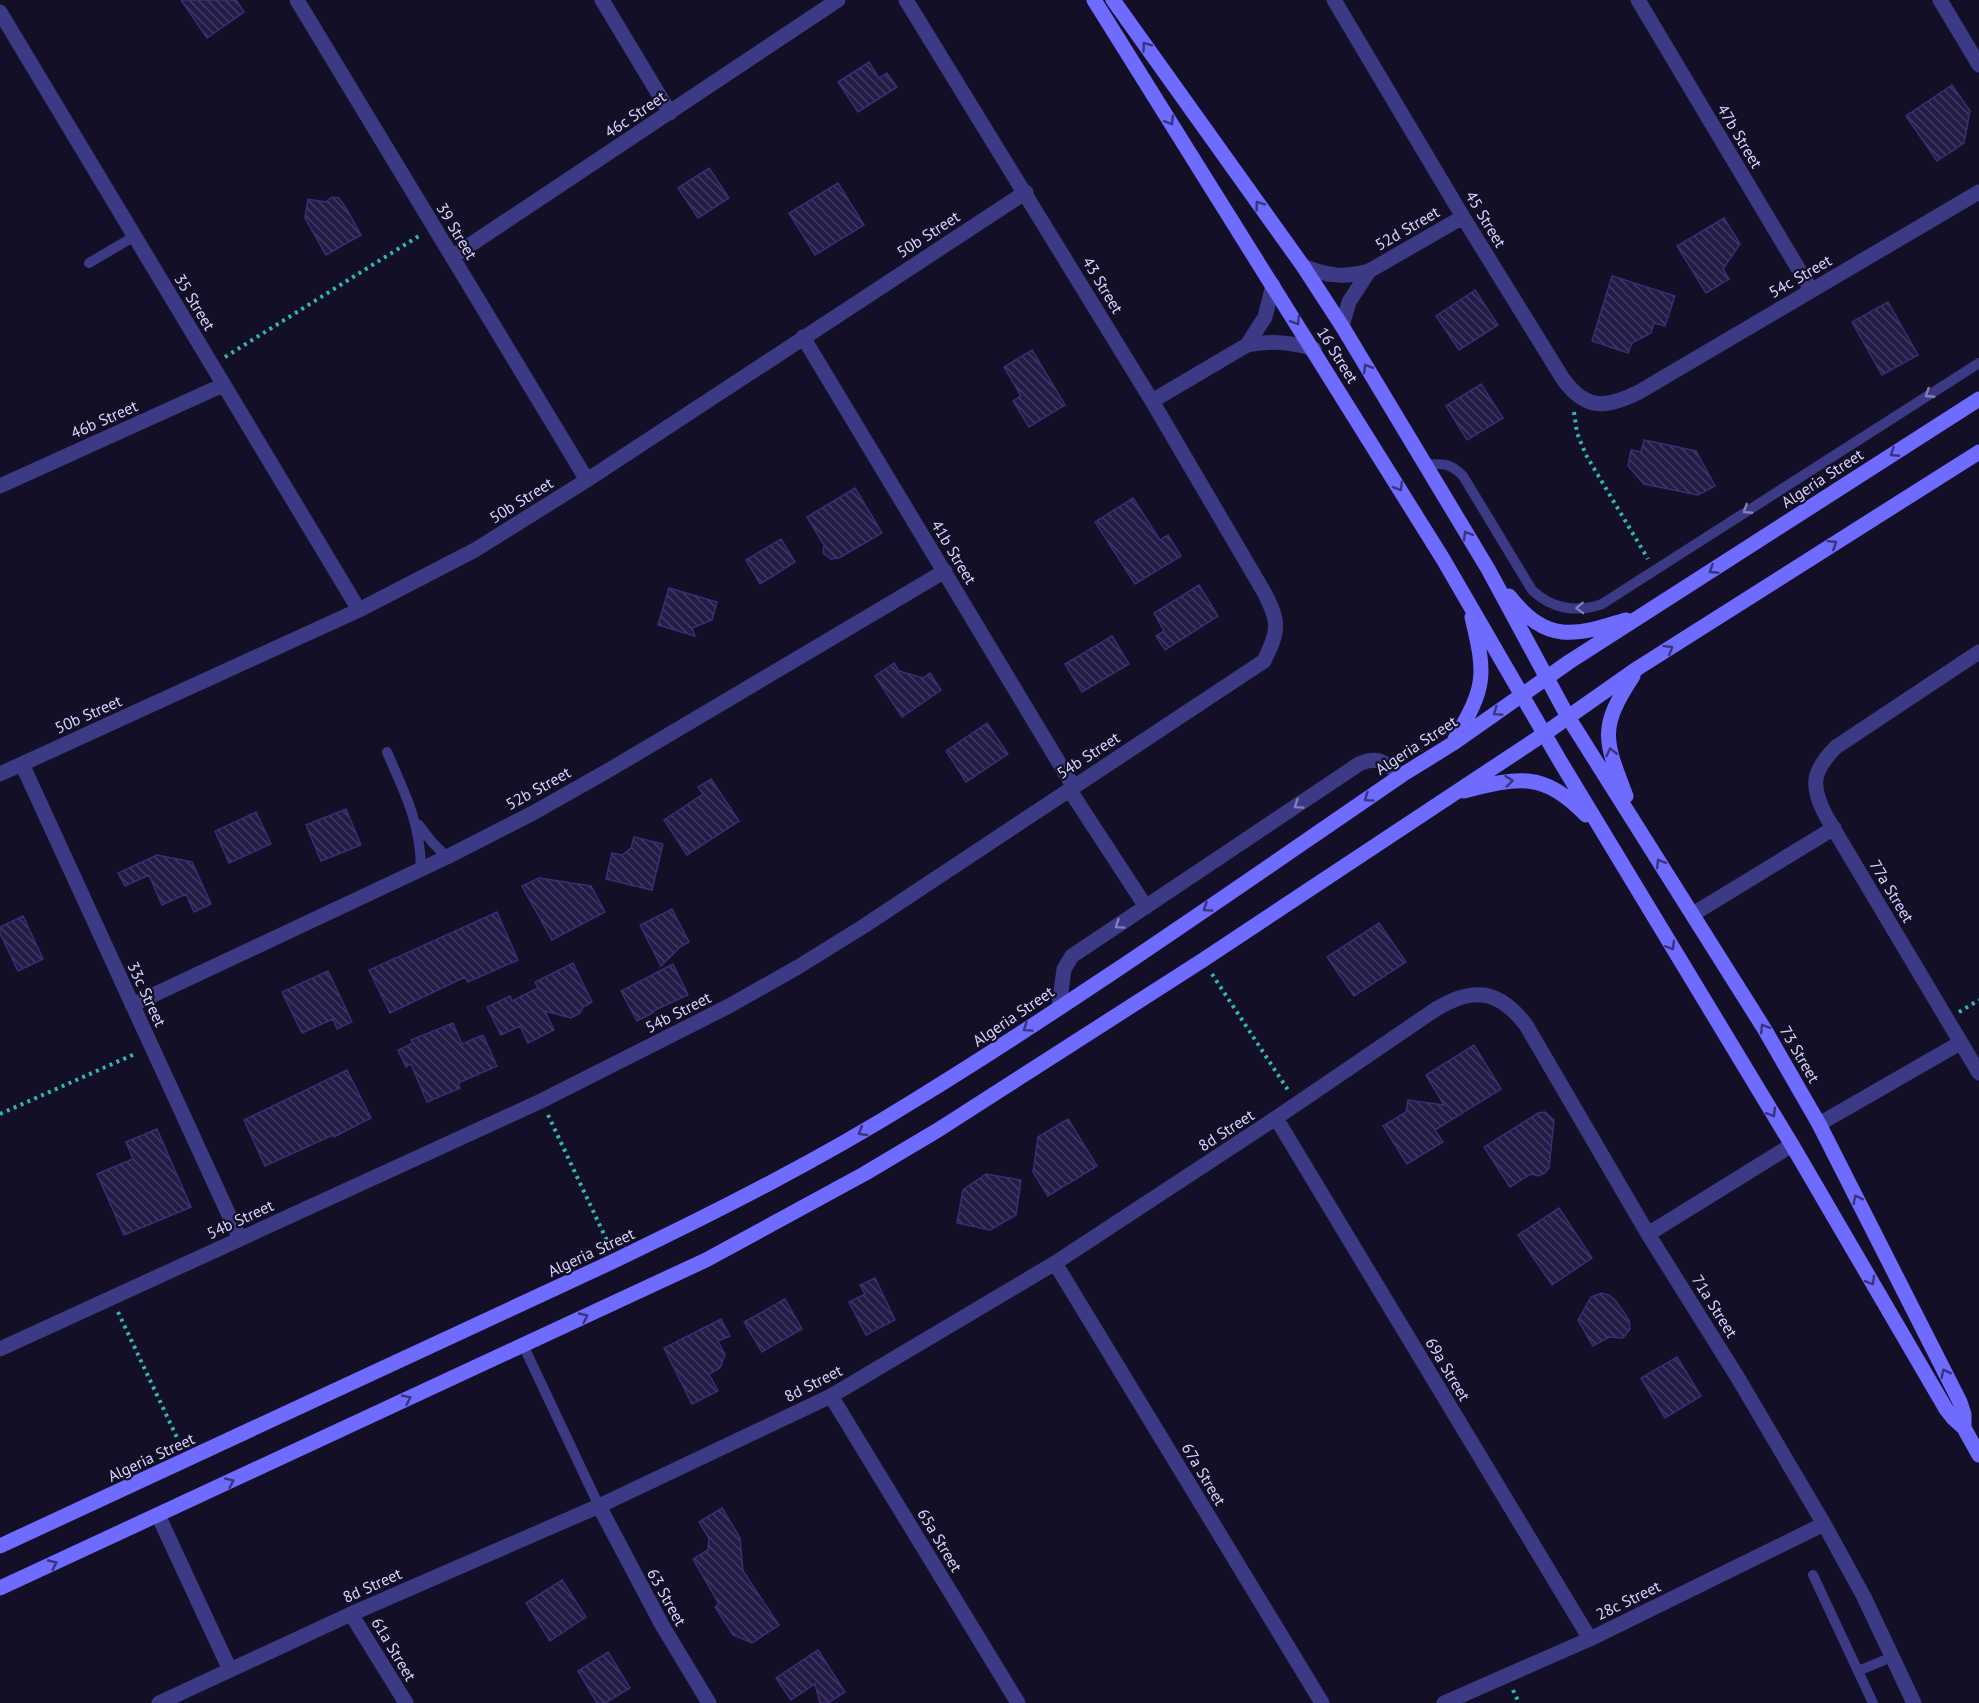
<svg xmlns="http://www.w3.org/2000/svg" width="1979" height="1703" font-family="'PT Sans',sans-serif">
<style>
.building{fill:url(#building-back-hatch);stroke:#3b2d73;stroke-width:1.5}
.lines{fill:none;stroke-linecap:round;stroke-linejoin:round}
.path{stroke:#2fb8b0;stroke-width:4;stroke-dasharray:3 4.5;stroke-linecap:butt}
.lane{stroke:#3d3a85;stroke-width:10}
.street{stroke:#3d3a85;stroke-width:15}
.secondary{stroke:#6f6bff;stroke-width:15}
.oneway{stroke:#38347d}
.oneway2{stroke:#837fbc}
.labels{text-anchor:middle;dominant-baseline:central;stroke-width:4.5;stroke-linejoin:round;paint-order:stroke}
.street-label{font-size:16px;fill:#d9d4ff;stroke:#130f26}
</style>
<defs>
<pattern id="building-back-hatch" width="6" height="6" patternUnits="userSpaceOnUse" patternTransform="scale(1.5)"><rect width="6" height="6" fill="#241b47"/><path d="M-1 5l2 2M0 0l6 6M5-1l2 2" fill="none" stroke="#433b63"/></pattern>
</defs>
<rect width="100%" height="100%" fill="#130f26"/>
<path class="building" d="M181 0H236L244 12 207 38Z
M869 62 879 78 887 73 897 87 858 112 838 82Z
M1952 85 1970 111 1964 143 1937 161 1906 116Z
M709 168 729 198 698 218 678 188Z
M838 183 864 225 815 255 789 213Z
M332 197 339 198 346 208 361 235 326 255 305 218 308 199 326 202Z
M1724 218 1740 244 1723 269 1729 279 1706 293 1677 246Z
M1612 276 1675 296 1665 326 1654 323 1651 333 1632 343 1628 353 1592 341Z
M1475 290 1498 325 1459 350 1436 316Z
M1888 302 1918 355 1882 375 1852 322Z
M1032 350 1065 405 1029 427 1013 401 1021 396 1004 367Z
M1481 384 1503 418 1467 440 1446 406Z
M1644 440 1696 451 1715 486 1698 495 1644 484 1628 466 1631 450 1641 452Z
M855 488 882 533 839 558 831 559 823 553 824 545 807 517Z
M1133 498 1160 540 1168 535 1181 556 1135 584 1095 522Z
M781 539 795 562 760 584 746 560Z
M1199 585 1218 616 1165 650 1156 636 1164 631 1154 613Z
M669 588 717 602 712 620 692 628 695 636 658 625Z
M1112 636 1129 664 1082 692 1065 664Z
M894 663 899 671 923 678 930 673 941 690 902 717 875 676Z
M987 723 1008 754 966 782 946 751Z
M711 779 739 821 687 855 664 820 703 794 698 787Z
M346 809 361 845 321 861 306 825Z
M256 812 271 844 229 863 215 831Z
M634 837 663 844 652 890 606 879 612 853 622 855 631 848Z
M157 855 192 862 211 904 194 912 186 894 162 905 149 875 125 886 118 873Z
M539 878 591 886 605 912 552 940 522 886Z
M672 909 689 942 680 947 661 966 640 925Z
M497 912 518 960 468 982 465 977 390 1013 369 970Z
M23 916 43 959 18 971 0 933V927Z
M1379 923 1406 962 1354 996 1327 957Z
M573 963 592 1002 583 1007 580 1013 571 1018 545 1011 554 1030 528 1043 520 1026 501 1035 487 1007 510 996 512 1001 538 988 535 982Z
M673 964 688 995 653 1011 654 1012 637 1021 621 991Z
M328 971 352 1022 337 1029 333 1019 302 1033 282 992Z
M453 1023 462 1044 483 1035 497 1066 458 1083 460 1088 427 1102 411 1064 406 1067 398 1050 413 1043 411 1040Z
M1474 1045 1501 1089 1435 1130 1443 1142 1407 1164 1383 1126 1406 1112 1408 1100 1444 1105 1426 1075Z
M347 1070 371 1118 334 1137 333 1135 265 1166 244 1120Z
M1545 1112 1554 1120 1549 1168 1545 1173 1539 1176 1531 1174 1510 1187 1484 1147 1538 1113Z
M1068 1119 1097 1166 1048 1196 1033 1172 1038 1137Z
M157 1129 191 1207 124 1235 97 1174 133 1159 126 1142Z
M986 1174 1021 1180 1016 1215 990 1230 957 1223 963 1190Z
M1559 1208 1592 1258 1552 1285 1518 1235Z
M875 1278 895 1320 866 1335 849 1302 865 1294 860 1285Z
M1601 1293 1609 1295 1616 1301 1629 1320 1630 1329 1623 1338 1609 1337 1593 1346 1578 1320 1591 1297Z
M785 1299 802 1329 762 1352 744 1322Z
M721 1319 730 1336 718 1341 725 1355 720 1368 709 1374 718 1391 692 1404 664 1348Z
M1677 1357 1701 1396 1665 1418 1641 1378Z
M722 1508 740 1538 743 1571 779 1625 752 1643 733 1635 715 1607 719 1604 693 1559 708 1550 709 1538 699 1522Z
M562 1580 586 1617 550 1641 526 1603Z
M818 1650 845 1692 828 1703H820L815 1684 791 1700 776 1678Z
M608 1652 630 1688 605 1703H597L578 1671Z"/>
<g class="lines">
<path class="path" d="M225 357 422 234
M1574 412 1577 433 1586 455 1648 559
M1212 974 1288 1090
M1959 1012 1979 1000
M0 1114 137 1053
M548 1115 610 1247
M118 1312 180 1444
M1513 1690 1519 1703"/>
<path class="lane" d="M89 263 135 236
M1425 465C1442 463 1451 463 1463 476L1532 590C1552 609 1577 613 1602 604L1979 363
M387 752C405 794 420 821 421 868
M419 825 432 842 447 857
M523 1345 599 1506
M1813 1575 1873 1703
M1858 1671 1892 1657"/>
<path class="street" d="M297 0 587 480
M602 0 670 113
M1334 0 1463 217 1563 379C1586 411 1607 408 1639 392L1979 192
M1638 0 1811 290
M1940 0 1979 65
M0 12 359 610
M452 257 838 0
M1303 266C1326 276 1345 278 1369 271L1463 217
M1342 326 1349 302 1369 271
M803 337 1073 786
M1247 345 1265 317 1273 285
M1152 401 1247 345C1271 340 1291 342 1314 349
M0 486 223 385
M1979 652 1836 747C1812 771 1810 786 1826 816L1979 1073
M22 764 240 1239
M0 774 359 610 475 550 587 480 1026 192
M1069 789 1146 907
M1693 914 1834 828
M132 1005 447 857 533 813 609 770 945 571
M1059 1007 1064 969 1072 956 1359 764C1380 755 1385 764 1402 775
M1276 1118 1590 1639
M1819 1124 1960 1043
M1648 1234 1792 1145
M1055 1263 1322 1703
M0 1349 541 1101 729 1006 798 967 864 926 1264 661C1279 630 1280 623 1264 592L1152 401 906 0
M831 1396 1018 1703
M599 1506 662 1625 709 1703
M158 1515 230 1670
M351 1614 406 1703
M159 1703 351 1614 599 1506 831 1396 1055 1263 1276 1118 1436 1009C1474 986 1499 990 1526 1025L1648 1234 1738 1378 1824 1524 1864 1597 1914 1703
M1444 1703 1590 1639 1824 1524"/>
<path class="secondary" d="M1094 0 1443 559 1560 761 1792 1145 1946 1409 1954 1419 1964 1428 1979 1455
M1113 0 1303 266 1342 326 1488 569 1568 717 1765 1030 1819 1124 1960 1402 1964 1414V1428
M1509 596C1547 644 1574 636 1626 620
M1455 739C1486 686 1486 676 1472 617
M1464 791C1519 777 1543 771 1586 815
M1626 796C1604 739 1599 728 1633 676
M0 1546 616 1260C718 1211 819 1160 915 1100 1081 998 1241 885 1402 775L1452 744 1569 662 1979 399
M0 1588 706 1260 864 1174 938 1130 1203 960 1544 734 1638 668 1979 452"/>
</g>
<defs><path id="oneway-chevron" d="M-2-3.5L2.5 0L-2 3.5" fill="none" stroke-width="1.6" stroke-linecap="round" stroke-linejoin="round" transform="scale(1.5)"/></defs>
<g class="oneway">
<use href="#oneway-chevron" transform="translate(1146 46) rotate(-126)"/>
<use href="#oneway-chevron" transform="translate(1170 121) rotate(58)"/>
<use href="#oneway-chevron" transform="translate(1259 205) rotate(-126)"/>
<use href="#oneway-chevron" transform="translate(1296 321) rotate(58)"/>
<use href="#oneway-chevron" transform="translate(1367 368) rotate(-121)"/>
<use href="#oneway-chevron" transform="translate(1894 453) rotate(147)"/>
<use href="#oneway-chevron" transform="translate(1399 487) rotate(58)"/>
<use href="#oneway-chevron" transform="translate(1467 535) rotate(-121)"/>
<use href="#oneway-chevron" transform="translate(1833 544) rotate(-32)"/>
<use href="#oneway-chevron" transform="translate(1713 570) rotate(147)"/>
<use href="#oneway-chevron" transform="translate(1669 649) rotate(-32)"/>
<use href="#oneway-chevron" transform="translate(1497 712) rotate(145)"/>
<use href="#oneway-chevron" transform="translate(1611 752) rotate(-103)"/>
<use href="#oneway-chevron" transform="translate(1509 781) rotate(-6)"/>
<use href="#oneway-chevron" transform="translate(1368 798) rotate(146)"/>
<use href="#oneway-chevron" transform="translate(1660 863) rotate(-122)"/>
<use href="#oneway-chevron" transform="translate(1207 908) rotate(146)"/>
<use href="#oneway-chevron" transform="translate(1671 946) rotate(59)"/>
<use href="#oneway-chevron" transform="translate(1027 1028) rotate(146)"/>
<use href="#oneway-chevron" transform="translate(1764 1028) rotate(-121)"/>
<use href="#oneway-chevron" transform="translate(1772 1113) rotate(59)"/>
<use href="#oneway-chevron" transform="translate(862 1132) rotate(149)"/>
<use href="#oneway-chevron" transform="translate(1857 1199) rotate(-117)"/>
<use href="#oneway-chevron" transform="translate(1871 1281) rotate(60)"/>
<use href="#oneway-chevron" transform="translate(584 1317) rotate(-25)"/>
<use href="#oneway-chevron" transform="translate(1945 1373) rotate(-117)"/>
<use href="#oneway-chevron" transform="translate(407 1399) rotate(-25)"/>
<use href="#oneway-chevron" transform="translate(230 1482) rotate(-25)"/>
<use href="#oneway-chevron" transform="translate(53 1564) rotate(-25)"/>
</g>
<g class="oneway2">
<use href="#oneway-chevron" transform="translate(1929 394) rotate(147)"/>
<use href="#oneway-chevron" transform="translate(1747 510) rotate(147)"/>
<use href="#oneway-chevron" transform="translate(1580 608) rotate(178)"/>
<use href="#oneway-chevron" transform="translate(1298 805) rotate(146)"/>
<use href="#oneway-chevron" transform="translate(1119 925) rotate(146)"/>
</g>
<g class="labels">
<g class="street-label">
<text transform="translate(635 114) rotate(-34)">46c Street</text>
<text transform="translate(1740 136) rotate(59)">47b Street</text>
<text transform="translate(1486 219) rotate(59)">45 Street</text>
<text transform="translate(1407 228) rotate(-30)">52d Street</text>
<text transform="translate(457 231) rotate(59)">39 Street</text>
<text transform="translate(928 234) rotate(-33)">50b Street</text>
<text transform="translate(1800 276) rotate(-30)">54c Street</text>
<text transform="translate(1103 285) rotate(59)">43 Street</text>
<text transform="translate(195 302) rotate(59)">35 Street</text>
<text transform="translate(1338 355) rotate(58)">16 Street</text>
<text transform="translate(104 419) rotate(-24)">46b Street</text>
<text transform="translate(1822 478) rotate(-33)">Algeria Street</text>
<text transform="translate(521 500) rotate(-32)">50b Street</text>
<text transform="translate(954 552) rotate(59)">41b Street</text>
<text transform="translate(88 714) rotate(-24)">50b Street</text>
<text transform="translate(1416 745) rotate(-33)">Algeria Street</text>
<text transform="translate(1088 755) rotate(-33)">54b Street</text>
<text transform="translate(538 788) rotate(-29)">52b Street</text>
<text transform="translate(1892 891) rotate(59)">77a Street</text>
<text transform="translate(147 994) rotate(65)">33c Street</text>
<text transform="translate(678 1012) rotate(-27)">54b Street</text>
<text transform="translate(1013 1016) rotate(-34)">Algeria Street</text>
<text transform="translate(1800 1054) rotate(60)">73 Street</text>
<text transform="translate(1226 1130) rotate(-33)">8d Street</text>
<text transform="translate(240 1219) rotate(-25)">54b Street</text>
<text transform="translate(591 1252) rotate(-25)">Algeria Street</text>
<text transform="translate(1715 1306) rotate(58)">71a Street</text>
<text transform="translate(1448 1369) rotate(59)">69a Street</text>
<text transform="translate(813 1383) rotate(-27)">8d Street</text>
<text transform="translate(151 1457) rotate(-25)">Algeria Street</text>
<text transform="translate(1204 1474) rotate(59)">67a Street</text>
<text transform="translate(940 1540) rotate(59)">65a Street</text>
<text transform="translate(372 1585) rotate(-24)">8d Street</text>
<text transform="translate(667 1597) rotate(61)">63 Street</text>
<text transform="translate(1628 1600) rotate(-26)">28c Street</text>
<text transform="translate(394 1649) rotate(59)">61a Street</text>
</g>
</g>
</svg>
